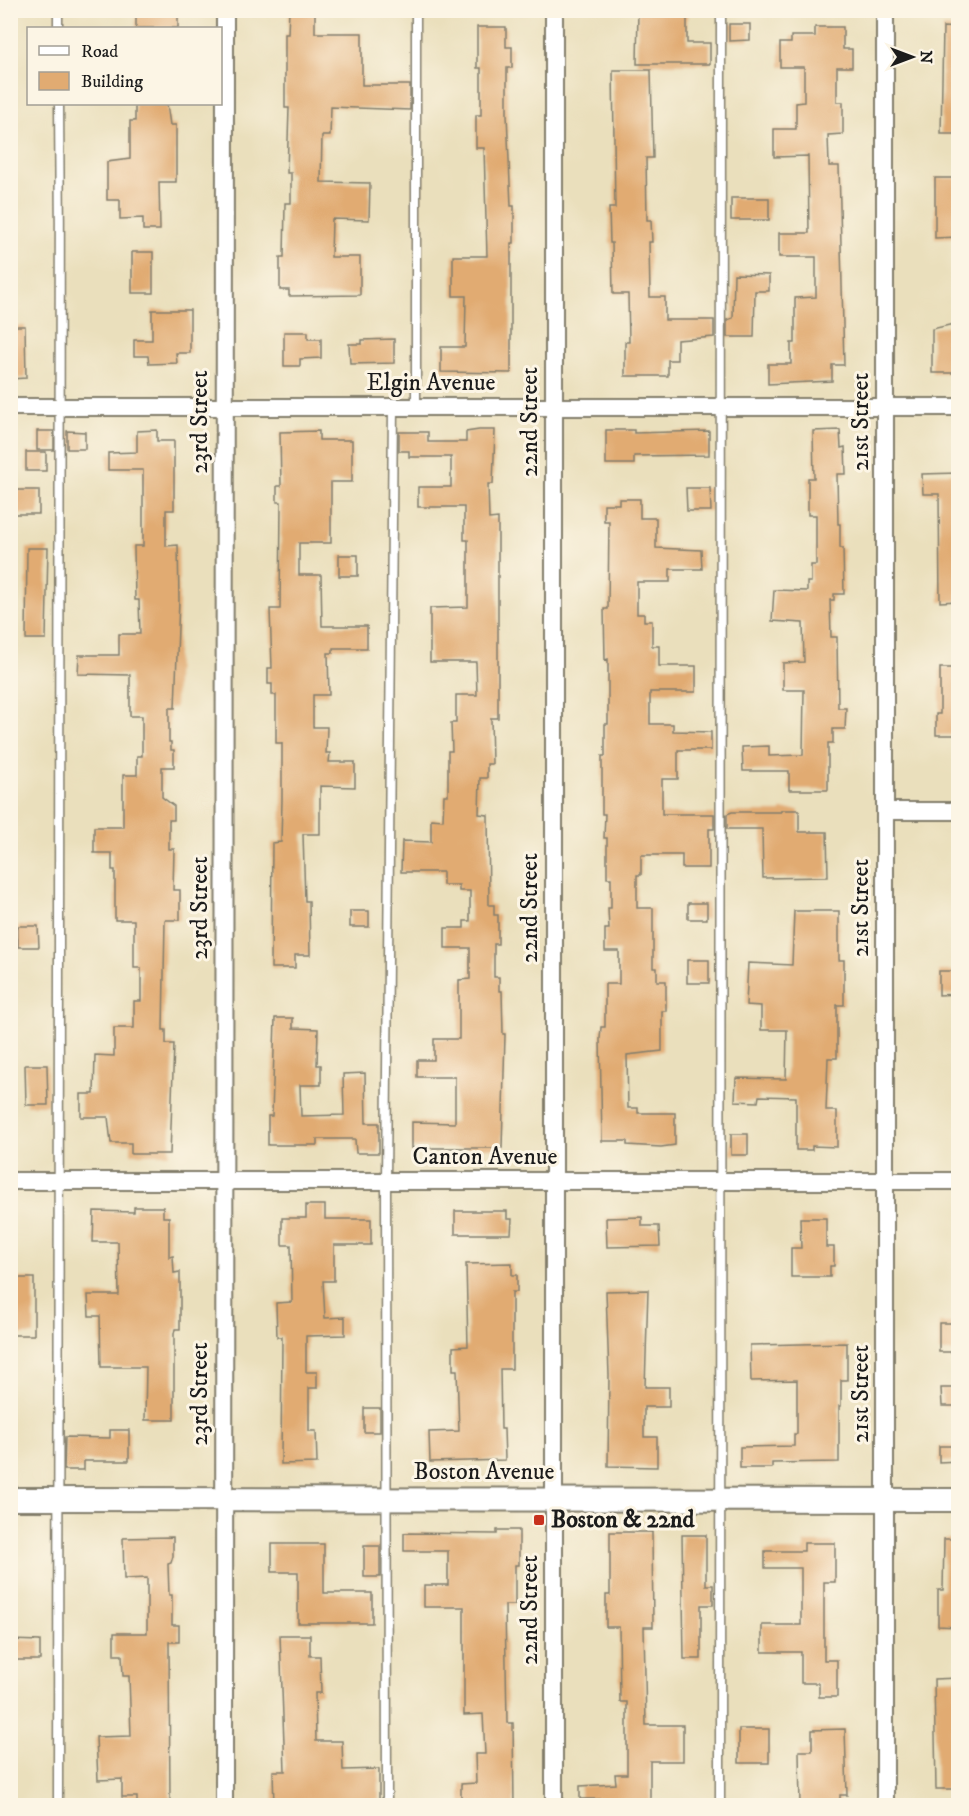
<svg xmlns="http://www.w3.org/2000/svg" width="969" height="1816" font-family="'IM FELL DW Pica',serif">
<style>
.building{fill:#e1ab72}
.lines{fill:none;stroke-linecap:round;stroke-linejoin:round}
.lane-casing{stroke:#837e6c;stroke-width:11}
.street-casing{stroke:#837e6c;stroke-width:20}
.secondary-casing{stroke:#837e6c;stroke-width:26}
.lane{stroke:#fff;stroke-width:8}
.street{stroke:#fff;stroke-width:16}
.secondary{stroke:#fff;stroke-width:22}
.poi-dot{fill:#c8321e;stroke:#fcf5e5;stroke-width:2}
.labels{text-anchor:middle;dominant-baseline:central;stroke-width:6;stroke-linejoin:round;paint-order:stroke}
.street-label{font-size:24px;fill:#1c1c1c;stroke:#fcf5e5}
.poi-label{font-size:24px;font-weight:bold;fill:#1c1c1c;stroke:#fcf5e5;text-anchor:start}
</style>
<rect width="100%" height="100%" fill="#fcf5e5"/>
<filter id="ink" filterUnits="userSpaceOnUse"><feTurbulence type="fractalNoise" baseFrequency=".0167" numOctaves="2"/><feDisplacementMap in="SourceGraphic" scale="12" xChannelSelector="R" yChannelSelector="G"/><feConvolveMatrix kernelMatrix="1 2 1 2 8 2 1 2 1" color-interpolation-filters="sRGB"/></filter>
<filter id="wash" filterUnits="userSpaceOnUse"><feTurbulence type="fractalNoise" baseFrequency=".008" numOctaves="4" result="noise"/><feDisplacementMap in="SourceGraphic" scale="24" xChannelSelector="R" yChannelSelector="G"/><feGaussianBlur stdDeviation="1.35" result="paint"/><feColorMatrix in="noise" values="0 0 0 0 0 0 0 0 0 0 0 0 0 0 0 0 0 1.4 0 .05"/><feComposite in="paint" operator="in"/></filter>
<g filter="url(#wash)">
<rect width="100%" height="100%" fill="#eadfbc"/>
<g id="blocks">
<path class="building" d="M136 10H178V28H136Z
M289 10H315V33H362V85H410V110L331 107 330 136H322L321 182 370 183 369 220 332 219 331 257H360V295L289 296V290H280V257H284L285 203H291V173H287L289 108H285V34H288Z
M638 10H687V43H710V64H637Z
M729 24H750V40L729 41Z
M477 27H506V47H512V68H507V115L511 206H514V243H511V373L441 372V347H465L466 296H453V256H487L484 148H476V115H481V68H477Z
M815 27H843V49H852V67H837V102H843V134L828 135 829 166H839L844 365H832V381L768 384V364H791V343H795V298L816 297V257H779V233H809L808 156 774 157V129H796V103L804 102V67H780V43H791V36H815Z
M943 27 958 28V134H941Z
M613 70H651L653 158H646L647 220H651L652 242H649L650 297H665V320H714V337L677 340V360H668V376H625V342H629L628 294H613L612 243H610L609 208H615Z
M135 104H167L170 125H176V182H159L160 230H143V218L120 219V200H107V162L130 159V121H135Z
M935 178H958V237L935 238Z
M731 198H769V220H731Z
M132 252H153V293H132Z
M734 274 769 275V291H755L754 337H727V320L733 318Z
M152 310H190V353H176L177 363 149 364 148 356H134V340H152Z
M958 323V373H932V329Z
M10 326H25L26 378 10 379Z
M284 332H308V339H321V358L300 359V366H284Z
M394 339V363L350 364 349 344H362V340Z
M157 430V441H174V510H166V546L178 545 179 600 175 708H169V742H171V750H174V767H162V797L174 806V820H169V849H174L173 890H180V920H165L163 1030H166V1044H174L170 1154H131V1143H111L108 1117H81V1094H94L95 1055 114 1056V1028H134V1001H141V968H134V920H115V870H112V853H94V827H123V775H137V756H142V716H130V675L78 674 79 655H119V634H140L139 600H135L134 546H143V470H108V453L137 452V431Z
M479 430H495L493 484H488L489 519 498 518V718H491L492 764H487V778H480L479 814 488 815 489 905H494V915H498V944H494V977H499V991H502L503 1034H505L502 1148H412V1122L455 1123V1077H417V1060H434V1039H459V980L470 979V948H445V928H464V921H470V891H459V885H443V872H401L402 841 431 842V819L443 820 444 795H448V751H452L451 723H456V695H477L476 662H430V608L468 607V540H464V507H418V487H451V457H409V451H399V432H428V442H466V432Z
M606 430H634V433L709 431V455L634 456V464H606Z
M840 430 841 448 845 447 846 474H837L838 524H840V548H843L844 594H834V600H830L831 637H837L838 708H846L845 729H833V743H828V790H789V771H743L742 747 769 746V756L803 755 804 690H783V663L804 662 803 623 772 621 774 590 807 591V582H811V565H816V515H808V478H814L813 431Z
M37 431H54V450H37Z
M67 431 85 432V449H67Z
M319 431V440H352V482H331V543H299V575H321L322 626H367V648H333V653H328L329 695H313V727H327L326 753H330L329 762H355V787L320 786V834H303L305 901H309L310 955H295V968H271L272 843 281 842 282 800V743H276V695H272V684H268V668H272L270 609H280L281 502H277V486H281L280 432Z
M26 452H46V471H26Z
M958 473V601L940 602 939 494H923L922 474Z
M686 488H710L711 511H687Z
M15 490H39V514H15Z
M619 499H640V518H656V548L701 550 702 569H670V582H637V614H644V621H652V646H659V666H696V692H650V724H673V731L711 732V750H678V779H662V814H714V829H709V868H682V855H641V875H637V908H653V968H657V981H666V1011H662V1051L627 1055 628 1108H638V1113H675V1145L661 1147 627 1145V1141H602L600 1039 601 1027H605V984H619V951H605V929H609L608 908H611V878H607V838H604L605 814H602V756H605V724H608V659L605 660 604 609H608L609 521H604V504H619Z
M27 548H48L46 639H26Z
M339 555H358V576H339Z
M940 668H958V735H936V714H940Z
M781 810H799V832H827L828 877 763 878 762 829H727V814L732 812H781Z
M688 903H707V919H688Z
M350 911H369V927H350Z
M794 911H839V960H844V1005H837V1058H828L826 1111H837V1147L812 1146V1150H796V1097L759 1096 758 1102 735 1101 736 1078 786 1079 787 1030H761V1006L746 1005 748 963 792 965Z
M18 926H38L39 947H18Z
M687 960H709V983H687Z
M939 971H958V994L939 995Z
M275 1018H293V1028L318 1029 317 1065H321V1085H300L301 1116 344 1115 343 1074 365 1073 366 1123H379V1153H356L355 1139H317V1145H268V1116H272Z
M25 1065H47L48 1105H26Z
M731 1134H748V1155H731Z
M306 1205H325V1219H371V1245H334V1281H323L325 1318 345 1317V1335L306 1336V1372H317V1388H309V1431H316L317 1463 281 1464 282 1337H277L276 1303 292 1302 291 1245H282V1218H306Z
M134 1207H163V1217H169V1257L173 1256 174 1273 180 1272V1329H175L174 1334V1420H145L146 1367H101L100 1316H89L88 1295H119L118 1242H93L94 1211 134 1212Z
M455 1211H507V1219H512L511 1234H455Z
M642 1217V1226H659L660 1246 607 1247 606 1218Z
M800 1218H826V1247H834V1266H830V1277H791V1248H801Z
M512 1263V1275H517V1292H512V1369H500L501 1429H504L505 1460 430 1462 429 1432 459 1431 457 1370H453V1347L468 1346 466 1264Z
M10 1278H34V1335H10Z
M648 1290 645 1387H669V1407H644V1437H657V1467L608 1466 609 1375 606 1291Z
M939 1323H958V1352H939Z
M847 1343V1380H841V1406H839V1462L772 1463V1468H740V1447L794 1446V1434H797V1380L751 1381 750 1345Z
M941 1388H958V1406H942Z
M364 1408H380V1432H364Z
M110 1430H129V1461H84V1470H64L65 1437 110 1438Z
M939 1446H958V1461L939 1462Z
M497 1530H519V1565H515V1605H505L507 1723H513L514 1806H461V1784L476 1783 475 1754H485L483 1714 464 1715V1607H424V1585H448V1551H404V1533L497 1534Z
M610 1532H652L653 1627H644L646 1725H683V1761H650V1804L627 1805V1799H580V1786L616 1784 615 1774H627V1702H620L619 1627H606V1595H610Z
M682 1535H706V1585H713V1605H701V1659H684Z
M173 1537V1556L171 1563 168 1564 169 1595H172V1625H179V1642H169L170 1806H137V1797H122V1779L98 1780 96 1737 131 1736 129 1676H123L122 1655H114V1633H147V1578L124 1579 123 1538Z
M944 1539H958V1627L938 1626V1590H943Z
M804 1543H835V1582H824V1660H837V1697H819V1683H801V1652H762V1625H801V1568H765V1551H804Z
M272 1544H324V1593H372V1623H298V1572H272Z
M364 1546H380V1577H364Z
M280 1635H310V1656H320L321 1693H315L316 1741H342L343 1770 379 1769V1800H362V1806H274L273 1771H285Z
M10 1640 40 1641V1660H10Z
M958 1678V1789H936L934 1679Z
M739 1729H769V1763H739Z
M845 1729 847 1795H840V1806H800L799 1751H812V1730Z"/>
</g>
</g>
<g filter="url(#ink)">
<use href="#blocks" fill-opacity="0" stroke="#837e6c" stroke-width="1.5"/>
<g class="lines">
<g class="lane-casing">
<path id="lane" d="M58 10V28
M416 10V407
M58 1806C55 1238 64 671 59 104
M387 1806 386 1181 393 407
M720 1806 721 10"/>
</g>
<g class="street-casing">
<path id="street" d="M554 10V1806
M10 407H958
M885 811H958
M10 1181H958
M224 1806 225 10
M885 1806V10"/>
</g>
<g class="secondary-casing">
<path id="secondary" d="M10 1499 958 1500"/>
</g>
<use href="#lane" class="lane"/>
<use href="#street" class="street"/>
<use href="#secondary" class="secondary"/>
</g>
</g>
<rect class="poi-dot" x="533" y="1514" width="12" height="12" rx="3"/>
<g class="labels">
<g class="street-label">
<text x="431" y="383">Elgin Avenue</text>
<text transform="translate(200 422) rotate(-90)">23rd Street</text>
<text transform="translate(530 422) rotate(-90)">22nd Street</text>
<text transform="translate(861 422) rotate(-90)">21st Street</text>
<text transform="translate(200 908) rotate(-90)">23rd Street</text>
<text transform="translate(530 908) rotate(-90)">22nd Street</text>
<text transform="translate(861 908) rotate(-90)">21st Street</text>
<text x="485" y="1157">Canton Avenue</text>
<text transform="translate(200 1394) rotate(-90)">23rd Street</text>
<text transform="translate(861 1394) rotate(-90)">21st Street</text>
<text x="484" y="1472">Boston Avenue</text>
<text transform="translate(530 1610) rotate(-90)">22nd Street</text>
</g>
<g class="poi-label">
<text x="551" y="1520">Boston &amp; 22nd</text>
</g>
</g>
<rect width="969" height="1816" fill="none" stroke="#fcf5e5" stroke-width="36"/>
<rect x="27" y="27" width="195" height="78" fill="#fcf5e5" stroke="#a29e95" stroke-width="1.5"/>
<rect x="39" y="46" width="30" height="9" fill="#ffffff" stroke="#a29e95" stroke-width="1.5"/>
<text x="81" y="57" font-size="18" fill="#1c1c1c">Road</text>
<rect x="39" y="72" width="30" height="18" fill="#e1ab72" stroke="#a29e95" stroke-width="1.5"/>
<text x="81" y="87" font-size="18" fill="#1c1c1c">Building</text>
<g transform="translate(912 57) rotate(90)" stroke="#fcf5e5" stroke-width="4.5" paint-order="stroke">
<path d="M0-4.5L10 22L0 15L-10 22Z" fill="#1c1c1c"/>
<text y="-9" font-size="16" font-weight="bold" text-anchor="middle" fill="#1c1c1c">N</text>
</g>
</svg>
